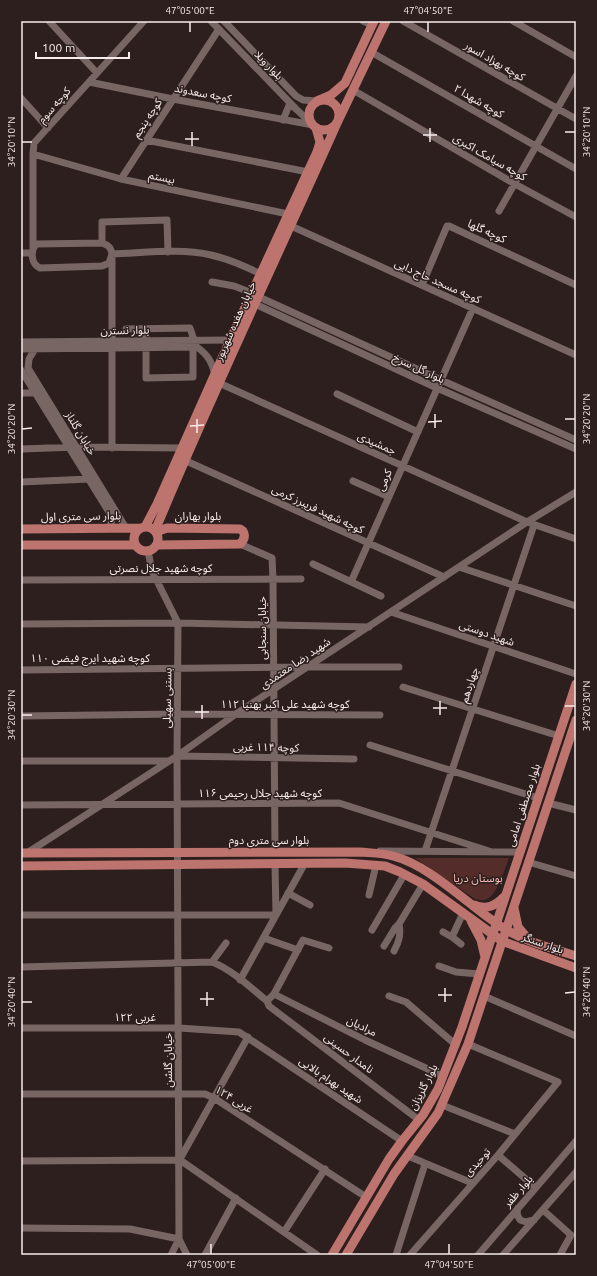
<svg xmlns="http://www.w3.org/2000/svg" width="597" height="1276" font-family="Ubuntu,'Noto Sans Arabic',sans-serif">
<style>
.green{fill:#542d2a}
.lines{fill:none;stroke-linecap:round;stroke-linejoin:round}
.minor{stroke:#776664;stroke-width:7}
.major{stroke:#bd736e;stroke-width:9}
.ticks{fill:none;stroke:#f7eceb;stroke-width:1.5}
.labels{text-anchor:middle;dominant-baseline:central;stroke-width:3;stroke-linejoin:round;paint-order:stroke}
.street-label{font-size:11px;fill:#f7eceb;stroke:#2d1f1e}
.park-label{font-size:11px;fill:#fbbeb8;stroke:#2d1f1e}
.neatline{fill:none;stroke:#f7eceb;stroke-width:1.5}
.ticks-label{font-size:10px;text-anchor:middle;fill:#f7eceb}
</style>
<rect width="100%" height="100%" fill="#2d1f1e"/>
<path class="green" d="M415 858H509C505 868 497 895 487 899 483 901 479 900 475 899Z"/>
<g class="lines">
<path class="minor" d="M49 21 97 73
M211 21 296 109 311 123
M224 21 296 96 303 100 316 101
M363 21 372 25
M403 21 576 119
M513 21 576 57
M371 52 576 169
M89 82 173 99 313 125
M353 90 515 184 576 217
M21 98 48 128
M283 120 290 103
M146 140 308 172
M33 154 121 179 288 214
M121 179 219 29
M499 211 576 76
M291 226 576 355
M102 243V222L167 220 168 252
M33 247V154L34 143 144 21
M21 253H32
M112 254C144 253 181 248 211 255 229 259 244 266 261 274
M212 282 234 286 252 293
M422 285 447 226H449L576 285
M259 297 441 380 576 440
M255 304 437 388 576 449
M126 329 190 328 194 340
M146 329V378L193 377V347
M21 342 230 340
M21 349 197 347C208 355 212 362 215 375
M35 349 29 359 28 368 126 528
M21 370 109 512 112 518 111 524 108 528
M219 383 527 522 576 539
M21 393H35
M337 394 418 432
M112 448V254C111 247 108 245 102 243L36 244C30 251 31 264 40 268L102 266 109 263 112 254
M21 449 77 447 182 448
M184 460 444 577
M353 481 389 497
M21 482 89 479
M240 544 272 558 273 579 275 852
M148 551 152 571 178 623 177 756 179 1239 187 1255
M313 564 381 596
M459 567 576 606
M21 580 301 579
M351 582 473 308
M391 612 576 674
M21 624 178 623 369 627
M21 670 308 667H399
M403 687 559 736
M21 716 178 714 380 715
M370 745 538 798
M177 756 354 759
M21 761H168
M548 803 576 810
M21 805 339 803 492 852
M380 851 520 852
M425 851 534 525
M27 853 177 756 236 714 527 522 576 492
M528 862 576 876
M288 893 310 905
M369 895 376 865
M21 915H276L275 864
M372 930 404 875
M443 932 452 937 463 913
M452 937 461 944
M264 938 298 950
M384 946 395 928 399 924 423 884
M394 951C399 942 401 935 399 924
M212 962 226 943
M439 966 456 972 479 974
M21 967 212 962C231 969 251 988 267 1001L274 994 303 940 329 948
M240 980 305 863
M274 994 365 1040 443 1076
M389 996 406 1002 456 1045
M484 996 576 1036
M267 1001 269 1006 419 1120
M21 1028H179L239 1032 402 1141
M21 1094H205L214 1098 366 1197
M442 1105 515 1134
M498 1155 535 1187
M408 1156 472 1183
M180 1159 248 1037
M180 1160 317 1255
M21 1161 180 1160
M518 1208 517 1214 520 1220 526 1222 534 1220
M543 1210 571 1235 560 1255
M21 1228 130 1229 179 1239 171 1255
M284 1232 325 1169
M205 1255 236 1198
M396 1255 425 1164
M410 1255 498 1155 558 1082 468 1044
M478 1255 576 1141
M503 1255 576 1172"/>
<path class="major" d="M309 115a15 15 0 1 1 30 0a15 15 0 1 1-30 0Z
M317 101 331 95 345 83 374 21
M338 121 386 21
M134 539a12 12 0 1 1 24 0a12 12 0 1 1-24 0Z
M145 527 157 504 230 340 317 152 320 142 316 128
M21 529 141 528
M155 531C212 392 277 258 338 121
M156 532 167 528 240 529 243 531C246 536 244 540 240 544L157 545
M21 545H135
M21 853 360 852C371 853 383 853 393 856 432 866 471 908 505 929 526 942 552 948 576 956
M21 866 345 863 385 866 400 872 423 884 502 941 576 968
M474 905C487 910 495 906 504 897
M514 908 518 927 528 939
M471 921 481 940 485 957
M332 1255 389 1159 402 1141 423 1115 438 1089 462 1027 576 684
M346 1255 394 1174 438 1113 468 1044 576 720"/>
</g>
<path class="ticks" d="M190 22V32M428 22V32M430 128V142M192 132V146M565 132H575M423 135H437M185 139H199M22 142H32M435 414V428M197 419V433M565 419H575M428 422 442 421M190 426 204 425M22 429 32 428M440 701V715M202 705V719M565 706H575M433 708H447M195 712H209M22 715H32M445 988V1002M207 992V1006M565 993 575 992M438 995H452M200 999H214M22 1002H32M211 1244V1254M449 1244V1254"/>
<g class="labels">
<g class="street-label">
<text transform="translate(495 61) rotate(30)">کوچه بهزاد اسور</text>
<text transform="translate(269 65) rotate(46)">بلوار ویلا</text>
<text transform="translate(203 93) rotate(11)">کوچه سعدوند</text>
<text transform="translate(479 101) rotate(30)">۲ کوچه شهدا</text>
<text transform="translate(54 105) rotate(-49)">کوچه سوم</text>
<text transform="translate(147 118) rotate(-57)">کوچه پنجم</text>
<text transform="translate(490 157) rotate(30)">کوچه سیامک اکبری</text>
<text transform="translate(162 177) rotate(12)">بیستم</text>
<text transform="translate(487 231) rotate(25)">کوچه گلها</text>
<text transform="translate(438 281) rotate(24)">کوچه مسجد حاج دایی</text>
<text transform="translate(235 321) rotate(-66)">خیابان هفده شهریور</text>
<text transform="translate(125 330) rotate(-1)">بلوار نسترن</text>
<text transform="translate(419 368) rotate(25)">بلوار گل سرخ</text>
<text transform="translate(81 433) rotate(59)">خیابان گلناز</text>
<text transform="translate(377 443) rotate(24)">جمشیدی</text>
<text transform="translate(384 480) rotate(-66)">کرمی</text>
<text transform="translate(318 509) rotate(25)">کوچه شهید فریبرز کرمی</text>
<text transform="translate(81 516) rotate(-1)">بلوار سی متری اول</text>
<text x="198" y="516">بلوار بهاران</text>
<text x="161" y="568">کوچه شهید جلال نصرتی</text>
<text transform="translate(262 628) rotate(-90)">خیابان سنجابی</text>
<text transform="translate(487 633) rotate(19)">شهید دوستی</text>
<text x="90" y="658">کوچه شهید ایرج فیضی ۱۱۰</text>
<text transform="translate(295 663) rotate(-34)">شهید رضا معتمدی</text>
<text transform="translate(469 685) rotate(-72)">چهاردهم</text>
<text transform="translate(167 698) rotate(-89)">بستنی سهیلی</text>
<text x="285" y="704">کوچه شهید علی اکبر بهنیا ۱۱۲</text>
<text transform="translate(266 747) rotate(1)">کوچه ۱۱۴ غربی</text>
<text x="260" y="793">کوچه شهید جلال رحیمی ۱۱۶</text>
<text transform="translate(523 805) rotate(-72)">بلوار مصطفی امامی</text>
<text x="269" y="840">بلوار سی متری دوم</text>
<text transform="translate(543 943) rotate(19)">بلوار سنگر</text>
<text x="135" y="1017">۱۲۲ غربی</text>
<text transform="translate(362 1026) rotate(26)">مرادیان</text>
<text transform="translate(349 1053) rotate(37)">نامدار حسینی</text>
<text transform="translate(168 1060) rotate(-90)">خیابان گلشن</text>
<text transform="translate(331 1080) rotate(34)">شهید بهرام بالایی</text>
<text transform="translate(423 1087) rotate(-63)">بلوار گلریزان</text>
<text transform="translate(234 1099) rotate(31)">۱۲۴ غربی</text>
<text transform="translate(477 1162) rotate(-48)">توحیدی</text>
<text transform="translate(518 1191) rotate(-49)">بلوار ظفر</text>
</g>
<g class="park-label">
<text x="478" y="878">بوستان دریا</text>
</g>
</g>
<rect width="597" height="1276" fill="none" stroke="#2d1f1e" stroke-width="44"/>
<path d="M36 52v6h93v-6" fill="none" stroke="#f7eceb" stroke-width="2"/>
<text x="42" y="52" font-size="12" fill="#f7eceb" stroke="#2d1f1e" stroke-width="3" paint-order="stroke">100 m</text>
<rect x="22" y="22" width="553" height="1232" class="neatline"/>
<g class="ticks-label">
<text x="190" y="14">47°05'00"E</text>
<text x="428" y="14">47°04'50"E</text>
<text transform="translate(586 132) rotate(-90)" y="4">34°20'10"N</text>
<text transform="translate(11 142) rotate(-90)" y="4">34°20'10"N</text>
<text transform="translate(586 419) rotate(-90)" y="4">34°20'20"N</text>
<text transform="translate(11 429) rotate(-90)" y="4">34°20'20"N</text>
<text transform="translate(586 706) rotate(-90)" y="4">34°20'30"N</text>
<text transform="translate(11 715) rotate(-90)" y="4">34°20'30"N</text>
<text transform="translate(586 992) rotate(-90)" y="4">34°20'40"N</text>
<text transform="translate(11 1002) rotate(-90)" y="4">34°20'40"N</text>
<text x="211" y="1268">47°05'00"E</text>
<text x="449" y="1268">47°04'50"E</text>
</g>
</svg>
